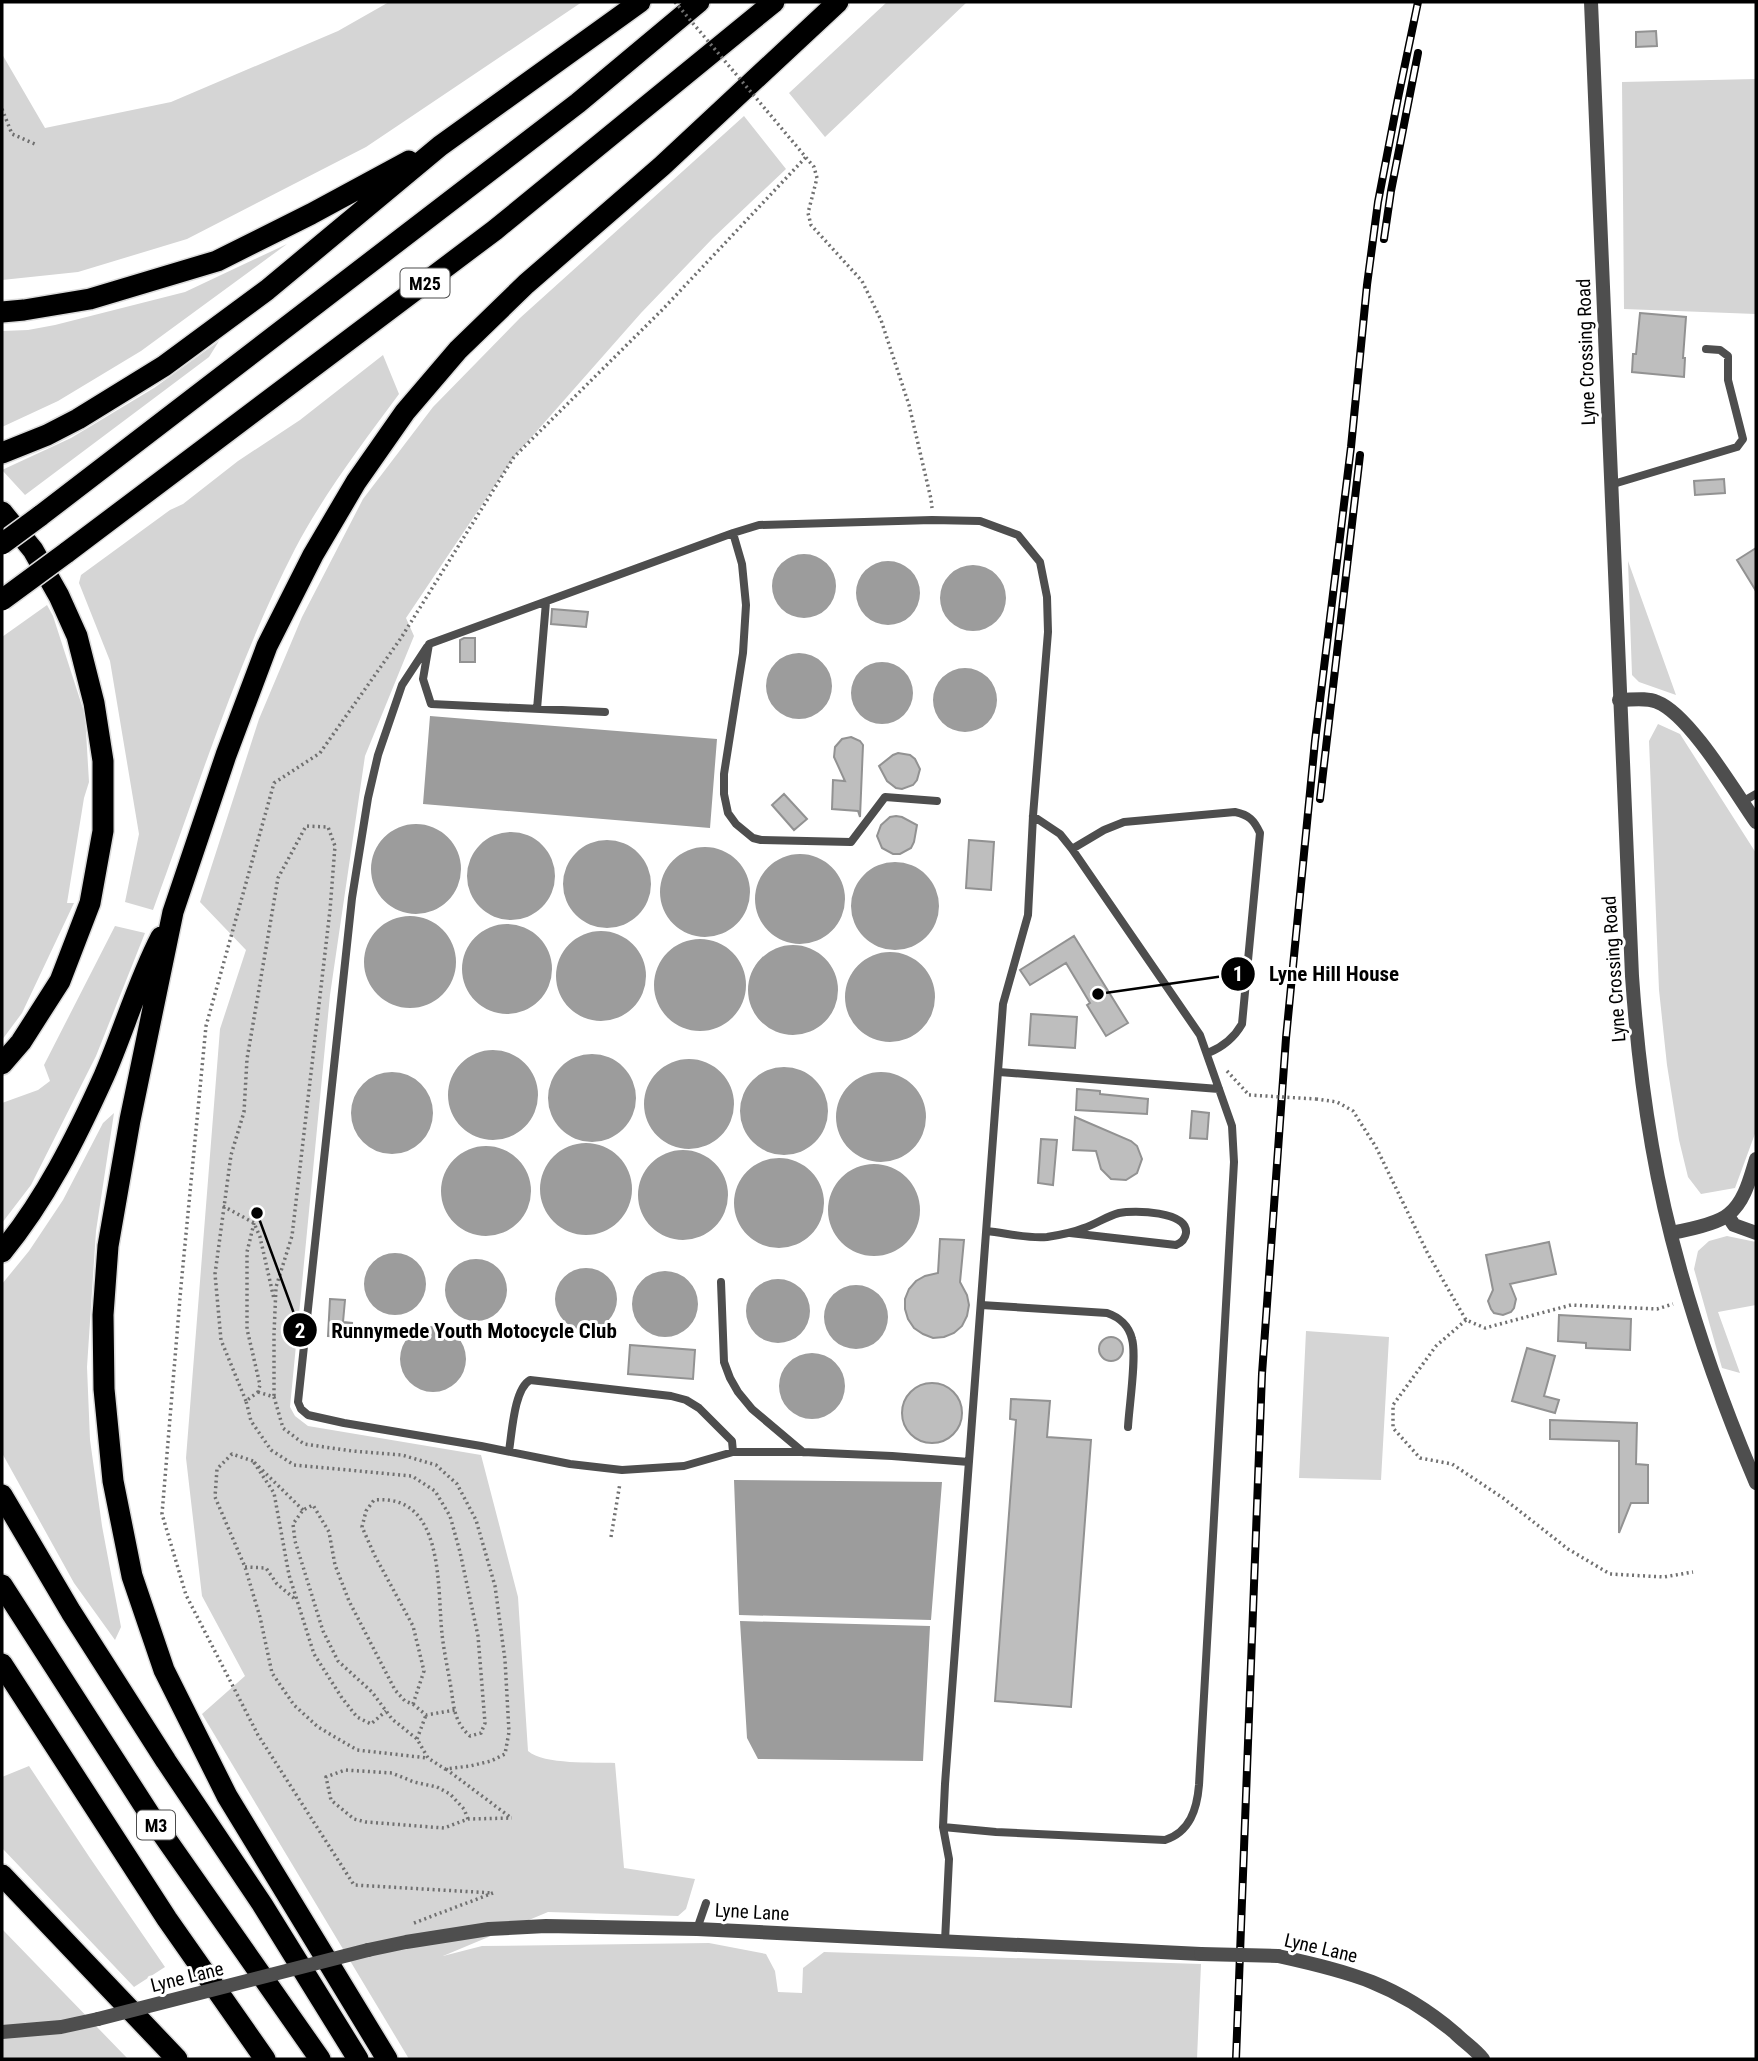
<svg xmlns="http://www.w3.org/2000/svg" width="1758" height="2061" font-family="'Roboto Condensed',sans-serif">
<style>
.green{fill:#d5d5d5}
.water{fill:#9c9c9c}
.building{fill:#bebebe;stroke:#929292;stroke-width:2}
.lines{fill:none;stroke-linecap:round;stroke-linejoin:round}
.motorway-casing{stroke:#dbdbdb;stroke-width:24}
.path{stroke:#707070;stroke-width:3.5;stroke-dasharray:2 3.5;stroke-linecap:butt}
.service{stroke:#4e4e4e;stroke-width:8}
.minor{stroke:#4e4e4e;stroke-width:14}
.tertiary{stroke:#4e4e4e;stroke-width:14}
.motorway{stroke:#000;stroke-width:21}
.rail-casing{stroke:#000;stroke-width:8}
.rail{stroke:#fff;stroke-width:5;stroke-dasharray:16;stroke-linecap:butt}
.motorway-bridge-casing{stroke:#dbdbdb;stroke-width:24;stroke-linecap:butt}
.path-bridge{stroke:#707070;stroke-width:3.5;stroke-dasharray:2 3.5;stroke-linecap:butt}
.tertiary-bridge{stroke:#4e4e4e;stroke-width:14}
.motorway-bridge{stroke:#000;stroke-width:21}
.labels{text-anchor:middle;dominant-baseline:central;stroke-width:6;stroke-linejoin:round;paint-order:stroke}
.shield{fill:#fff;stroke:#4c4c4c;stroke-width:2}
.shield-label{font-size:18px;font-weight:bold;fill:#000}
.street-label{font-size:19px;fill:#000;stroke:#fff}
.leader{fill:none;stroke:#000;stroke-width:2.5}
.callout-dot{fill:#000;stroke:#fff;stroke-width:2.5}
.mark-label{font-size:21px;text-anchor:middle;font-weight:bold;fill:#fff}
.callout-label{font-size:21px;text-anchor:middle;font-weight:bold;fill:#000;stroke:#fff;stroke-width:6;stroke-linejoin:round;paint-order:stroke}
</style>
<rect width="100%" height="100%" fill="#fff"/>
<path class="green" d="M389 2H582L366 147 187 239 78 272 2 280V54L45 128 171 102 338 31Z
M887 2H967L825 137 789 93Z
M1756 79V314L1624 309 1622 82Z
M744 116 786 169 713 238 641 313 514 457 406 618 414 636 365 756 330 995 290 1407 295 1416 308 1426 481 1455 518 1597 528 1751C544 1765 594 1762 615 1763L624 1868 695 1879 686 1909 678 1916 548 1912 443 1956 482 1946 709 1943 766 1954 775 1971 778 1992 802 1993 803 1968 824 1952 1201 1964 1197 2059H409L202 1714 245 1676 202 1596 186 1458 220 1029 246 950 200 902 259 719 302 617 363 499 433 407 520 318Z
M287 244 141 351 58 401 2 427V331L28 330 55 325 185 292Z
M219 341 209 357 25 495 2 470 71 438 154 388Z
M383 355 399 394C362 444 324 494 295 549 236 664 198 788 153 910L125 902 139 834 110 661 79 583 81 575 170 510 183 504 238 461 300 420Z
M1628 561 1676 695 1639 682 1632 675Z
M47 605 53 616 85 715 89 782 84 798 67 903H74L22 1013 2 1040V637Z
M1658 724 1680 734 1756 853V1131L1735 1188 1701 1194 1688 1177 1679 1140 1667 1065 1659 990 1649 741Z
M115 926 145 933 96 1056 31 1185 2 1223V1103L38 1090 50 1081 44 1065Z
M114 1113 96 1231 87 1367 90 1440 102 1526 121 1627 115 1640 74 1583 2 1453V1284L29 1251 63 1200 103 1123Z
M1727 1236 1756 1242V1305L1718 1312 1740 1373 1722 1368 1694 1269 1698 1251 1709 1241Z
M1306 1331 1389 1337 1381 1480 1299 1478Z
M29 1766 90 1858 165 1967 134 1987 2 1848V1777Z
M2 1929 128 2059H2Z"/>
<path class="water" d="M772 586a32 32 0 1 1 64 0a32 32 0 1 1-64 0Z
M856 593a32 32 0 1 1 64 0a32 32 0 1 1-64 0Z
M940 598a33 33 0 1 1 66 0a33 33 0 1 1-66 0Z
M766 686a33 33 0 1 1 66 0a33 33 0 1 1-66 0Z
M851 693a31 31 0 1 1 62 0a31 31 0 1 1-62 0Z
M933 700a32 32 0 1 1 64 0a32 32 0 1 1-64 0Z
M430 716 717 739 710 828 423 804Z
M371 869a45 45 0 1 1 90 0a45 45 0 1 1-90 0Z
M467 876a44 44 0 1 1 88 0a44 44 0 1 1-88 0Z
M563 884a44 44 0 1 1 88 0a44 44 0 1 1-88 0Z
M660 892a45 45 0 1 1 90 0a45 45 0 1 1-90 0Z
M755 899a45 45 0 1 1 90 0a45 45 0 1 1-90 0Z
M851 906a44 44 0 1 1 88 0a44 44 0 1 1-88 0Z
M364 962a46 46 0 1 1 92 0a46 46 0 1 1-92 0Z
M462 969a45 45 0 1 1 90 0a45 45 0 1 1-90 0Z
M556 976a45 45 0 1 1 90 0a45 45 0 1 1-90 0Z
M654 985a46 46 0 1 1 92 0a46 46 0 1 1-92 0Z
M748 990a45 45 0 1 1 90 0a45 45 0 1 1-90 0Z
M845 997a45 45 0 1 1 90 0a45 45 0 1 1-90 0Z
M448 1095a45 45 0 1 1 90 0a45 45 0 1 1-90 0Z
M548 1098a44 44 0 1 1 88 0a44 44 0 1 1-88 0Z
M644 1104a45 45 0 1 1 90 0a45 45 0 1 1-90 0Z
M740 1111a44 44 0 1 1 88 0a44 44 0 1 1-88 0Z
M351 1113a41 41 0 1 1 82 0a41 41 0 1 1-82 0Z
M836 1117a45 45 0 1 1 90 0a45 45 0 1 1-90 0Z
M540 1189a46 46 0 1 1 92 0a46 46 0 1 1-92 0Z
M441 1191a45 45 0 1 1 90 0a45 45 0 1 1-90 0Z
M638 1195a45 45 0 1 1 90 0a45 45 0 1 1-90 0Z
M734 1203a45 45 0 1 1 90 0a45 45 0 1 1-90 0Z
M828 1210a46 46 0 1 1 92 0a46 46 0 1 1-92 0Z
M364 1284a31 31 0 1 1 62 0a31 31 0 1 1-62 0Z
M445 1290a31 31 0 1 1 62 0a31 31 0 1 1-62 0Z
M555 1299a31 31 0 1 1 62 0a31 31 0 1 1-62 0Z
M632 1304a33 33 0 1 1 66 0a33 33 0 1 1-66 0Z
M746 1311a32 32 0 1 1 64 0a32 32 0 1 1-64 0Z
M824 1317a32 32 0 1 1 64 0a32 32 0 1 1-64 0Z
M400 1359a33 33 0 1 1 66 0a33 33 0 1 1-66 0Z
M779 1386a33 33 0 1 1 66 0a33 33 0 1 1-66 0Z
M734 1480 942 1482 931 1620 739 1615Z
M740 1621 930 1626 923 1761 758 1759 747 1738Z"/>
<path class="building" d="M1656 31 1657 46 1636 47V32Z
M1640 313 1686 317 1683 358H1685L1684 377 1632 372 1633 354H1636Z
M1724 479 1725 493 1695 495 1694 481Z
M1756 548V591L1737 560Z
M552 609 588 612 586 627 551 624Z
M464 638H475V662H460V640Z
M851 737 860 741 863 745 860 817 858 811 832 809 833 780 845 781 834 757 835 747 842 739Z
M898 753 910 755 915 759 920 769 917 780 913 785 902 789 896 788 887 781 879 766 893 755Z
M784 794 807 819 794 830 772 805Z
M896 816 902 817 917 825 914 842 911 848 900 854H893L882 848 877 836 881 825 890 817Z
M969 840 994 842 991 890 966 888Z
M1074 936 1128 1023 1106 1036 1087 1005 1090 1003 1066 963 1030 985 1020 970Z
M1031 1014 1077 1017 1075 1048 1029 1045Z
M1077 1089 1100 1091V1094L1148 1099 1147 1114 1076 1110Z
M1192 1111 1209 1113 1207 1139 1190 1138Z
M1075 1117 1131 1141 1137 1146 1142 1159 1137 1173 1126 1180 1111 1179 1101 1169 1096 1151 1073 1150Z
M1041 1139 1057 1140 1053 1185 1038 1183Z
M940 1239 964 1240 960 1282 967 1295 969 1305 967 1316 962 1326 954 1333 944 1337 933 1338 923 1334 914 1328 908 1319 905 1309V1299L909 1289 916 1281 925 1276 938 1273Z
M1549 1242 1556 1274 1510 1284 1516 1299 1514 1308 1511 1312 1503 1315 1494 1313 1491 1309 1488 1301 1493 1290 1486 1255Z
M330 1299 345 1300 343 1322 352 1323 351 1337 328 1336Z
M1559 1315 1631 1319 1630 1350 1586 1348V1343L1558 1341Z
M1099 1349a12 12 0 1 1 24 0a12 12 0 1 1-24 0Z
M630 1345 695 1350 693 1379 628 1374Z
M1527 1348 1555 1356 1544 1396 1559 1400 1555 1413 1512 1401Z
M902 1413a30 30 0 1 1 60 0a30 30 0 1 1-60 0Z
M1011 1399 1050 1401 1047 1437 1091 1440 1071 1707 995 1701 1016 1420 1010 1419Z
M1550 1420 1637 1423 1636 1464 1648 1465V1503H1631L1619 1533V1441L1550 1439Z"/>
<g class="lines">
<g class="motorway-casing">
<path id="motorway" d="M2 312 24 310 90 299 217 261 311 214 409 161
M2 453 47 435 78 419 164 366 267 290 440 146 640 2
M2 512 33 550 59 596 77 636 94 703 103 761V831L90 903 60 981 21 1042 2 1064
M40 516 578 103 699 2
M66 553 495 230 774 2
M2 1252C45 1200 76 1138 104 1076 124 1030 138 981 161 937
M2 1495 71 1612 166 1761 262 1904 358 2059
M2 1585 159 1829 320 2059
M2 1664 167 1919 265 2059
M2 1875 177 2059
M387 2059 227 1796 164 1670 132 1576 113 1481 104 1389 103 1315 108 1246 130 1120 173 912 226 755 267 646 313 555 356 482 405 412 458 350 526 284 662 166 838 2"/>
</g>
<path class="path" d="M2 109 12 134 35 144
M767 111 814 167 817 178 808 213 811 225 862 281 881 320 909 405 931 499 932 508
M1227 1071 1249 1095
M1316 1099 1337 1102 1353 1111 1376 1147 1428 1254 1466 1320 1485 1328 1571 1305 1657 1309 1673 1304
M223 1206 254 1223 260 1237 274 1299
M254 1223 247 1252V1329L260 1385 258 1392
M1466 1320 1436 1346 1393 1405V1428L1420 1458 1452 1464 1503 1498 1568 1549 1610 1574 1664 1577 1693 1572
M258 1392 274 1397 283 1428 304 1444 352 1451 402 1455 436 1465 457 1484 476 1520 495 1586 505 1660 509 1732 505 1754 491 1761 470 1766 445 1769 428 1758 417 1739 392 1719 372 1692 338 1661 323 1631 295 1541 293 1524 303 1510 313 1505 329 1532 335 1565 349 1601 395 1690 405 1701 413 1704 424 1671 413 1626 375 1556 362 1527 366 1511 374 1500C445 1493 437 1587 442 1634 444 1652 448 1670 451 1688 454 1707 454 1722 470 1736L481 1733 485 1723 478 1636 460 1552 450 1516 435 1491 412 1476 294 1465 271 1450 251 1421 246 1401Z
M246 1401 221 1340 215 1274 231 1155 244 1112 247 1059 278 878 306 826 328 827 335 846 330 910 292 1236 276 1287 274 1334V1397
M253 1461 232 1454 217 1469 215 1497 245 1567 260 1617 272 1673 294 1705 318 1727 357 1750 428 1758
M303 1510 253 1461 274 1493 289 1575 314 1654 342 1698 357 1717 371 1724 386 1711
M611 1537 620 1483
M245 1567 266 1568 277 1584 295 1599
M413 1704 426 1715 455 1710
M417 1739 426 1715
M446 1769 510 1817
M468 1819 464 1809 450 1794 437 1787 414 1782 392 1773 345 1770 326 1777 331 1800 354 1819 366 1822 444 1828 468 1819 512 1818
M414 1923 493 1893 354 1885 258 1735 186 1595 162 1514 181 1286 206 1026 274 783 320 753 401 638 514 457 663 309 806 157"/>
<path class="service" d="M1610 485 1737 447 1743 439 1728 380V356L1720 350 1706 349
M733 533 742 564 746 605 743 653 724 774V794L728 813 736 824 753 838 761 840 851 842 885 797 937 801
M427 647 402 685 378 755 368 798 352 898 298 1402 301 1409 308 1415 344 1423 481 1446 570 1464 622 1470 684 1466 733 1452H803L892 1456 969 1462
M537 709 546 602
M605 712 431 704 423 679 429 644 733 533 759 525 932 520 980 521 1018 535 1040 562 1047 597 1048 632 1033 816 1028 915 1003 1004 945 1784 943 1827 949 1859 945 1941
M1742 802 1756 794
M1072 849 1104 830 1124 822 1235 812C1249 815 1254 820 1260 833L1242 1024C1234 1038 1223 1047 1208 1053
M999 1072 1219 1089
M987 1231C1006 1233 1028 1239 1047 1237 1060 1235 1072 1233 1084 1228 1096 1224 1107 1216 1119 1213 1134 1210 1188 1211 1186 1233 1185 1240 1181 1243 1176 1245L1070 1233
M721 1282 724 1362 730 1378 738 1392 752 1409 803 1452
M981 1305 1107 1313C1119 1317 1129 1326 1132 1339 1137 1356 1129 1407 1128 1427
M509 1451C512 1433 514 1389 530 1380L671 1396 686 1400 699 1408 732 1441 733 1452
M943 1827 996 1832 1165 1840C1190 1832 1197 1809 1199 1785L1234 1162 1232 1126 1200 1035 1072 849 1060 834 1033 816
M697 1929 706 1903"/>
<path class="minor" d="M1619 700C1632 700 1646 697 1657 702 1689 714 1735 792 1756 822
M1728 1216 1734 1225 1756 1233
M1671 1233C1687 1230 1718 1224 1729 1214 1745 1201 1750 1178 1756 1159"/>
<path class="tertiary" d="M1591 2 1632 976C1636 1033 1642 1089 1652 1146 1672 1262 1710 1375 1756 1483
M368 1950 406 1942 489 1929 546 1926 697 1929 1201 1954
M1278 1956C1351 1972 1397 1984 1455 2033 1464 2042 1475 2049 1483 2059
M2 2032 61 2027 98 2019"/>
<use href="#motorway" class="motorway"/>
<g class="rail-casing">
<path id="rail" d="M1384 239 1391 191 1418 53
M1320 799 1360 455
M1236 2059 1262 1374 1286 1038 1315 741 1351 447 1367 285 1378 202 1398 98 1418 2"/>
</g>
<use href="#rail" class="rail"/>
<g class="motorway-bridge-casing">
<path id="motorway-bridge" d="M2 544 40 516
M2 600 66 553"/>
</g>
<path class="path-bridge" d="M675 2 767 111
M1249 1095 1316 1099"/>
<path class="tertiary-bridge" d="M1201 1954 1278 1956
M98 2019 368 1950"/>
<use href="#motorway-bridge" class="motorway-bridge"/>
</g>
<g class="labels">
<g class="shield">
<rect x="400.5" y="268.5" width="49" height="29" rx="5"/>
<rect x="137" y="1810.5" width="38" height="29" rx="5"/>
</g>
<g class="shield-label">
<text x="425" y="283">M25</text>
<text x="156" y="1825">M3</text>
</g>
<g class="street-label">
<text transform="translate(1586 352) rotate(-92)">Lyne Crossing Road</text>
<text transform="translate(1614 969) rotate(-94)">Lyne Crossing Road</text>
<text transform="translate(752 1912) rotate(3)">Lyne Lane</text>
<text transform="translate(1321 1948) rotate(13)">Lyne Lane</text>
<text transform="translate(187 1977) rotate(-14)">Lyne Lane</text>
</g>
</g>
<path class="leader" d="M1098 994L1238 974M257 1213L300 1330"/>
<g class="callout-dot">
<circle cx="1098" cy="994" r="7"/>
<circle cx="257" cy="1213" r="7"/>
<circle cx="1238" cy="974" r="18"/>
<circle cx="300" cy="1330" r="18"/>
</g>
<g class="mark-label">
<text x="1238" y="981">1</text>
<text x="300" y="1338">2</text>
</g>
<g class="callout-label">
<text x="1334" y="981">Lyne Hill House</text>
<text x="474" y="1338">Runnymede Youth Motocycle Club</text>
</g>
<rect width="1758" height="2061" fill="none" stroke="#000000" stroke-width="7"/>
</svg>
